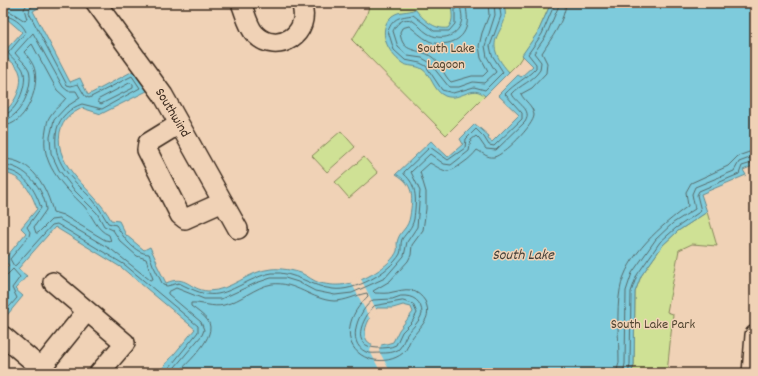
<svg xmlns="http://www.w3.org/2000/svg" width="758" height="376" font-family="Dekko,sans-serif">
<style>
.green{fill:#cfe195;stroke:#85865a}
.water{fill:#7ecbdc;stroke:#638b90;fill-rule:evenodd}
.pier{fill:#f0d2b6}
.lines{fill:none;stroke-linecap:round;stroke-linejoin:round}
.shore{stroke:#566a6a;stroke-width:1}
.minor-casing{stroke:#3b2a1e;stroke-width:22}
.minor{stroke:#f0d2b6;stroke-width:19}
.labels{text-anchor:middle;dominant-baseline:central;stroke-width:3;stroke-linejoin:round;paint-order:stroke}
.park-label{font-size:14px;fill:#514530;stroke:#f0d2b6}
.street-label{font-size:14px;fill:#3b2a1e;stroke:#f0d2b6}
.water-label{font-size:15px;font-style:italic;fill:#45423a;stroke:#f0d2b6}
</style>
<rect width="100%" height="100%" fill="#f0d2b6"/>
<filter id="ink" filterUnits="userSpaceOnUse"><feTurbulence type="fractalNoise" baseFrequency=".025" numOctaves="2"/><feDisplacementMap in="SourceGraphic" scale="8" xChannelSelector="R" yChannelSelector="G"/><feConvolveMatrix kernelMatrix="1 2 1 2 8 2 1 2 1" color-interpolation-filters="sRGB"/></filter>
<g filter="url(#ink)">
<path class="green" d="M370 3H551L538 32 518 63 446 135 352 40 366 17Z
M341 131 355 147 327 172 312 156Z
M364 157 378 173 349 198 335 182Z
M707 212 717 246 692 244 679 250 667 312 673 314 667 373H631L634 366 635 292 641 276 663 245 678 231Z"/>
<path class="water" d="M3 3H47L33 11 70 82 80 78 88 95 135 70 147 91 101 114 82 108C71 114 63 119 60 132 53 169 96 190 111 220L119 221 126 235 144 250 150 247 157 262 156 263 166 283C187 274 189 290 208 291 231 291 248 271 271 269 281 268 292 270 301 273 308 276 313 281 320 283 329 285 338 286 347 284 362 282 391 266 397 251 398 248 396 243 398 239 401 230 408 229 410 216 413 196 414 185 396 174L431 141 448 157 463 144 460 139 475 124 489 136 488 139 492 142 519 115 498 95 518 75 521 77 533 66 522 55 538 32 551 3H755V165L743 170 746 175 701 194 707 212 678 231 663 245 641 276 635 292 634 366 631 373H163L160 371 195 329 122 268 55 227 18 269 27 276 15 289 23 296 3 320V273L9 265 3 261 26 233 21 228 37 209C32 193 22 175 3 173V112C14 106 23 86 20 74 18 65 9 60 3 56V53L22 32 7 19 6 21 3 19ZM403 305 411 307 413 312 399 330 393 342C359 354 359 329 377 308H393Z
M451 3H503C515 32 475 35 509 72L485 96C472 83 461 102 445 96 433 91 432 75 422 69 416 65 408 67 402 63 388 53 376 30 392 16 400 10 408 13 415 9 423 19 434 30 448 28 455 20 451 12 451 3Z"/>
<path class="pier" d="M360 277 377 311 370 319 351 282Z
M373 342H382L379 351 391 373H381L370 351Z"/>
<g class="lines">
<path class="shore" d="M38 3 30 8 29 13 67 85 71 86 78 84 85 96 89 98 132 76 140 88 102 109 82 104C70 108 60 117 57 129 50 163 72 178 93 200 99 207 103 215 108 223L116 225C124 238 134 253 149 254L153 265 163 285 167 286 179 283C212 300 217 297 249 281 256 278 264 274 272 273 295 271 311 287 333 289 354 292 389 273 400 254 402 250 400 244 402 239 407 232 412 228 414 219 416 201 418 186 404 174V172L430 147 448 160 465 148 466 139 476 129 484 137 489 145 494 146 522 119V113L505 94C515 83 526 79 536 68V64L528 54 542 34 555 3
M455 3V24L449 31H434L413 15C401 17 393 17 388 31L394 50 405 60 420 63 426 66 442 90 453 93 474 87 485 90 503 72 492 55 490 46 501 16 499 3
M460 3C460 8 462 13 462 18 460 37 441 42 427 33 422 30 418 24 413 21 404 16 396 24 393 31L398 47 408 56 422 58 429 62 449 87H459L473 82 484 83 496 72 487 57 485 46 495 15 494 3
M466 3C466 12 469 19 466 28 461 43 442 47 429 41 421 37 416 31 409 26L402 28 400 32C402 55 418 47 432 57 441 63 443 75 451 82L472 76H483L488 71 481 58 479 46 482 33 489 15 488 3
M3 11 11 12 25 21 27 19 24 9 28 3
M3 16C11 15 23 24 26 32L8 53C13 60 22 64 24 73 27 85 17 113 3 115
M130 83 133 84V88L101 104 98 102V100Z
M3 120C21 119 34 85 29 70 26 63 19 59 15 53L33 33 63 87 68 91H76L80 98 66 107 54 120 50 137 51 153 59 170 75 191 97 213 104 226 113 230 120 241 137 256 146 259 153 279 150 280 112 250 59 219 51 220 38 233H36L34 227 46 210C45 189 25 165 3 165
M3 126C25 125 39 90 35 71 34 64 28 57 24 52L32 44 57 90 66 98C62 104 54 109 50 116 47 120 47 125 46 130 39 163 62 185 84 206 93 216 96 230 109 235L111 241 105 240 63 215 53 212C47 188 33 159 3 159
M3 170C24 170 36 191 41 208L27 227 30 232 29 236 10 259 14 266 16 265 52 225 57 224 125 265 198 326V332L165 373
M3 275H7L13 269 20 277 12 288 17 298 3 314
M401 296C413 295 422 301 422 314 419 322 413 327 408 333 404 338 403 345 399 349 394 353 387 353 381 353 376 353 370 354 366 352 345 342 359 310 373 300L392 299Z
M403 301 413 304 417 313 412 322 402 332 396 345C390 348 384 348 378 348 349 347 362 319 374 306Z
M170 373 202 335 204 330 201 322 168 294V292L176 288 204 299H221L256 283 271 278H285L298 282 315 291 335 295 352 293 385 278 404 256 407 242 417 227 420 191 411 172 430 154 444 164 451 165 469 151 471 140 476 136 479 139 486 149 496 150 525 122C533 109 517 104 512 94 521 84 532 82 540 70L541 62 534 53 546 36 560 3
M178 373C188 362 218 336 208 321 204 315 196 310 191 306V303C201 302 213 308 224 305 241 301 255 287 272 284 295 281 312 300 334 301 346 301 356 295 367 293L368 296C356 308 347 322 350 339 355 361 386 367 403 353 408 349 408 343 412 338 421 325 433 318 425 301 422 296 417 292 411 290 404 289 399 291 393 292 387 294 381 293 375 293L373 291 390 281 408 261 411 255 412 245 423 230 426 209V192L420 172 430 163C446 172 447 175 463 163 469 159 473 155 477 150 483 153 487 158 494 157 504 155 534 125 534 115 533 105 524 101 521 94L532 88 546 73 547 63 542 53C551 39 565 20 566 3
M616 373 619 363C619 339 616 313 620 290 626 255 662 225 688 206L686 192 691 183 728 166 738 156 755 150
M623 373 625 364 626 291 632 273 656 239 673 223 695 209 692 194 695 187 734 171 739 162 755 156
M628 373 630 365 631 292 637 275 660 242 676 228 701 211 697 195 699 191 739 174 742 166 755 162"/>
<g class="minor-casing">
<path id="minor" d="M96 3 163 95 238 229
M241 3C245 12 248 27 255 34 277 57 313 33 301 3
M179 124 148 143 147 150 180 215 185 219 223 202
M53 282 125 343 99 373
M3 336 41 368 37 373
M41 368 87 311
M752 373 755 335"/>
</g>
<use href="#minor" class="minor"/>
</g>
</g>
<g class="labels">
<g class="park-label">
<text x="446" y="49">South Lake<tspan x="446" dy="16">Lagoon</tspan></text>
<text x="653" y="325">South Lake Park</text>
</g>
<g class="street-label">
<text transform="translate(172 113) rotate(59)">Southwind</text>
</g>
<g class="water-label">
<text x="523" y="256">South Lake</text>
</g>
</g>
<rect width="758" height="376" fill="none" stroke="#f0d2b6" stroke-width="16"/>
<rect x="8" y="8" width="742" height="360" fill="none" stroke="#3b2a1e" stroke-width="1.5" filter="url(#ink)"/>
</svg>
